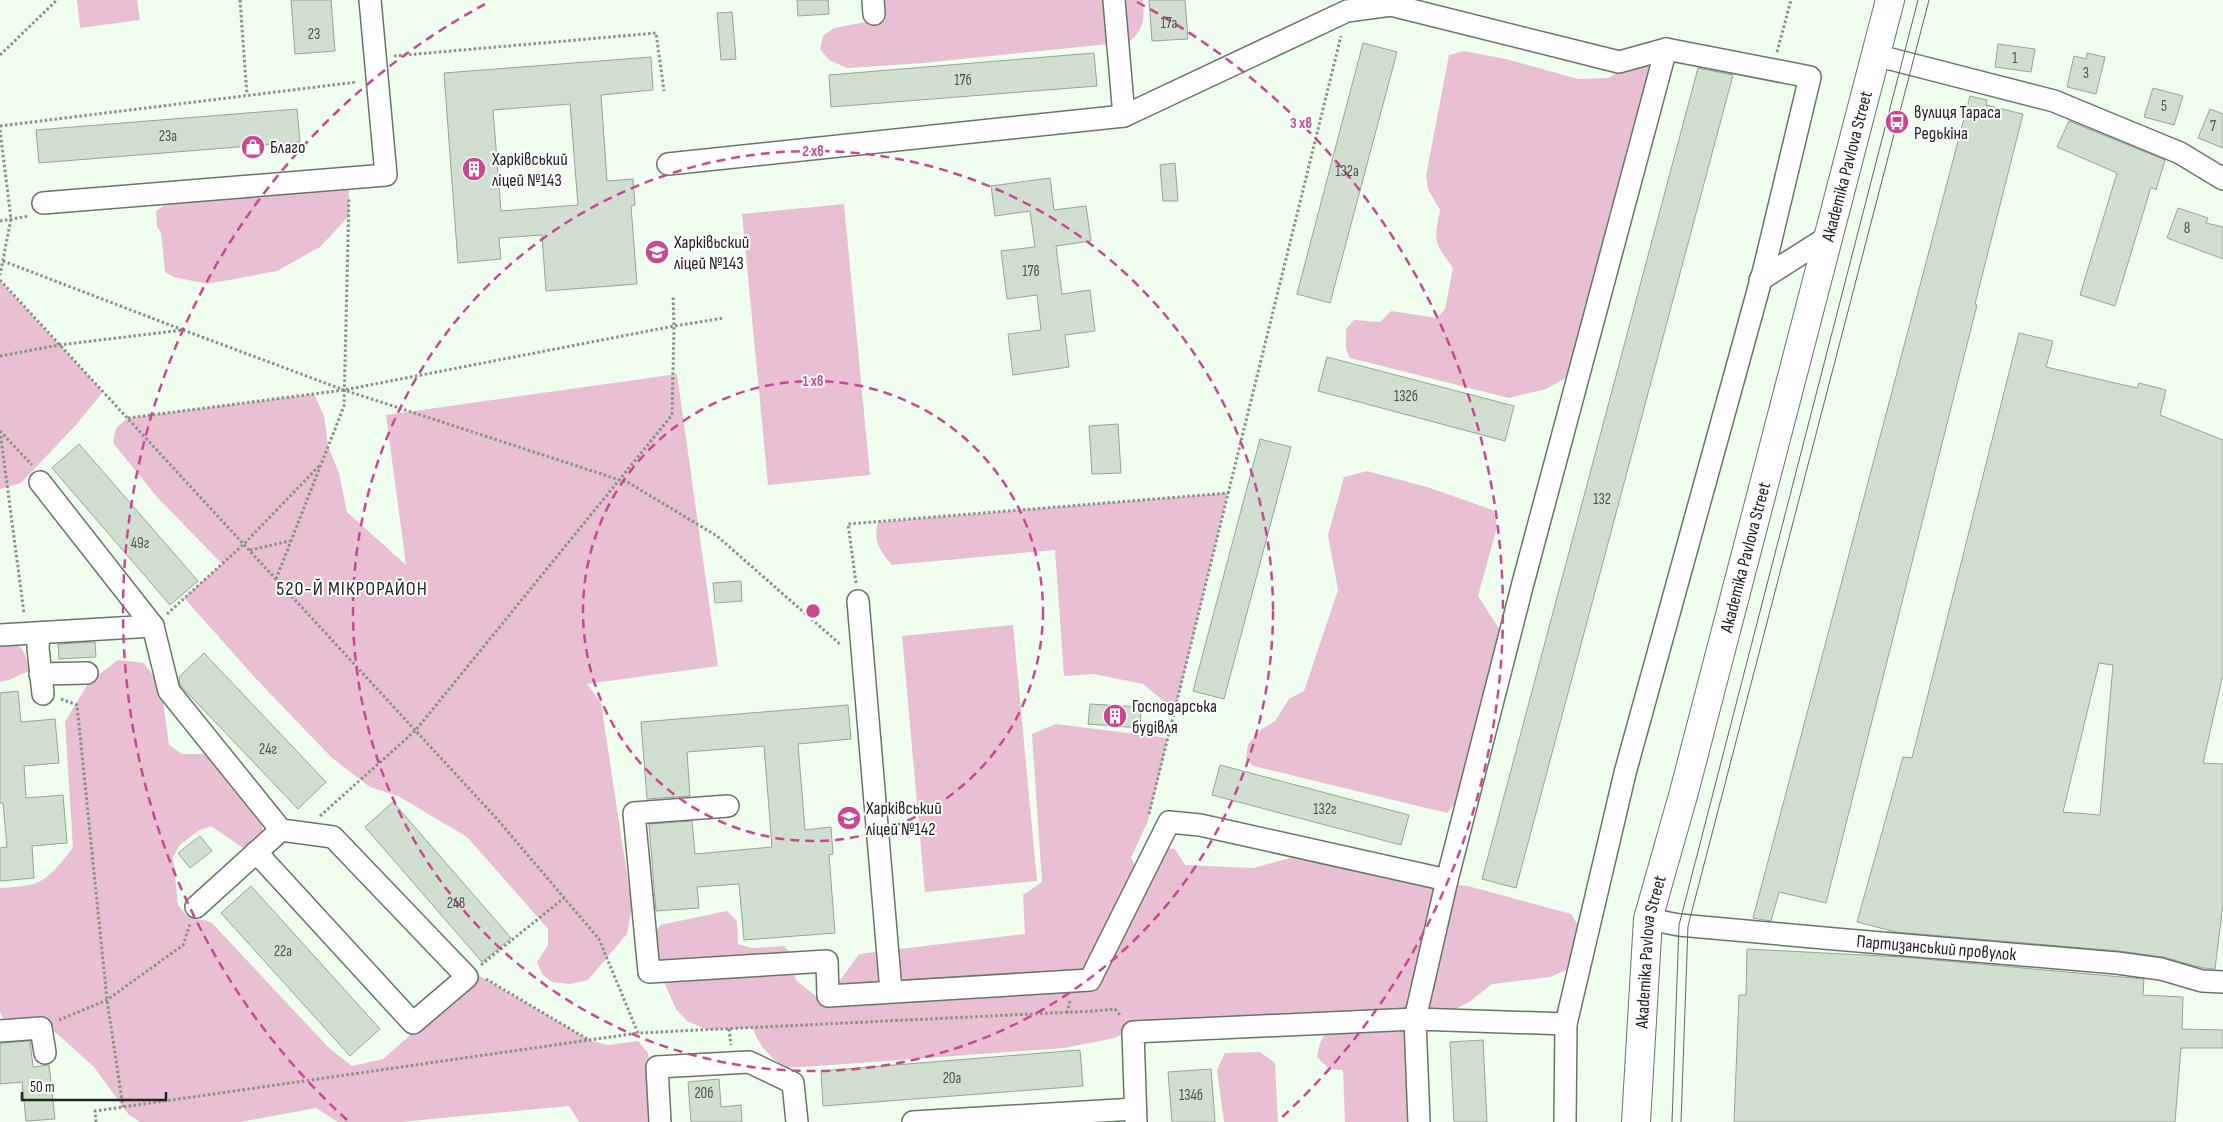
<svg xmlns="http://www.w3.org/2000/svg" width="2223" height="1122" font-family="'Sofia Sans Condensed',sans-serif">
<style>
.green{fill:#e8c0d2}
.building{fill:#d1dfd0;stroke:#96a495;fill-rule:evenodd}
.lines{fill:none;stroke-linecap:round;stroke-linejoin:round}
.minor-casing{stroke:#687567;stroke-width:24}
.major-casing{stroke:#687567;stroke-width:30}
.path{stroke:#879187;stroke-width:3;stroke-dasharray:2.5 2.5;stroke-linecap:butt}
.minor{stroke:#fff;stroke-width:21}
.major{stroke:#fff;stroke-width:28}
.tram{stroke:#606860;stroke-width:1}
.ring{fill:none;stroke:#c94890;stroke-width:2.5;stroke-dasharray:9 6}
.labels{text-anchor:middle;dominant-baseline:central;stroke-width:4;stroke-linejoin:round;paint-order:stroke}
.number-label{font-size:15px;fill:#4d544d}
.poi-label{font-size:18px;fill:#212621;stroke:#fff;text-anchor:start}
.street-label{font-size:18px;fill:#212621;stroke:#fff}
.quarter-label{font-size:20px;letter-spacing:1px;fill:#212621;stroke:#fff}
.centre{fill:#c94890;stroke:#fff;stroke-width:2.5}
.ring-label{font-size:15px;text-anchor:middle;font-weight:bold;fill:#c94890;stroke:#fff;stroke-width:4;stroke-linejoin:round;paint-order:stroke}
</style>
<rect width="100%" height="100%" fill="#f0feef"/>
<path class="green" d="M77 0H137L140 20 80 28Z
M885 0H1143C1144 20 1145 28 1129 42L923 63 847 68 829 60 820 49 823 36 834 28 886 18Z
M1464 51 1506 59 1578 79 1608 78 1629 67 1650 61 1656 66 1573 374 1546 389 1509 398 1350 358 1346 349V329L1354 320 1380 322 1391 311 1437 318 1445 309 1453 268C1433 241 1434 242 1440 210L1428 189 1426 176 1449 55Z
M349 188V216L320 247 277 271 207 284 174 277 165 272 161 232 157 227 156 211 165 205Z
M844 204 870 475 768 485 742 214Z
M0 281 103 392 75 426 21 483 0 489Z
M677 374 718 666 587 684 601 703 632 907 627 934 588 980 570 984 552 982 542 974 537 962 548 945V929L467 837 398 796 370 787 332 758 259 682 184 598 222 564 157 497 113 443 116 428 128 418 314 394 324 416 328 446 339 473 347 512 406 565 386 415Z
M1367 471 1427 487 1493 510 1497 527 1478 596 1502 633 1463 794 1447 813 1253 766 1246 759 1248 744 1262 729 1275 721 1289 699 1304 691 1338 590 1328 535 1344 477Z
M1228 493 1175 711 1143 684 1094 674 1064 676 1055 550 892 565C879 550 873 541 878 522Z
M1013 625 1037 881 925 892 902 636Z
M13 642C25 648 27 658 29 671L9 680 0 682V643Z
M118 660 144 663 161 686 169 745 182 754H211L259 813 263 831 260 842 246 850 211 826 198 831 180 845 173 857 178 905 187 916 211 922 329 1048 352 1066 383 1059 425 1022 473 972 589 1040 608 1045 638 1041 648 1053 654 1122H579L569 1106 401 1122H338L316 1108 240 1122H140L129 1115 94 1067 55 1032 40 1023 12 1024 3 1018 0 1012V888C44 886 46 881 73 848L65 722 89 682Z
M1056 724 1168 738 1148 821 1131 858 1146 883 1166 848 1175 849 1185 865 1253 868 1290 858 1388 877 1468 886 1571 914 1578 925 1571 968 1550 977 1492 984 1472 1000 1456 1009 1141 1024 1115 1038 1064 1048 818 1066 784 1068C769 1055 759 1047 753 1028L708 1030 687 1021 676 1009 655 962 653 936 660 925 727 911 737 921 738 944 752 948 784 946 790 952 796 980 818 998 841 1001 838 983 859 954 1025 934 1023 895 1042 882 1032 734Z
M1402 1024 1409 1036 1412 1122H1345L1343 1070 1329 1069 1317 1057C1319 1049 1319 1041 1325 1035 1340 1021 1382 1025 1402 1024Z
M1260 1052 1275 1063 1278 1122H1224L1217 1070 1225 1053Z"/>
<path class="building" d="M291 0H331L335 51 295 54Z
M797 0H828L829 14 798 16Z
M1149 0H1185L1188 39 1152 41Z
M732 12 736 59 721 60 717 13Z
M1363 43 1397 52 1330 303 1297 294Z
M1998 44 2035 49 2031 72 1995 67Z
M1094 53 1097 86 831 107 829 75Z
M2087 53 2105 57 2096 94 2067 87 2074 56 2086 59Z
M651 57 653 90 601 95 607 181 633 179 635 205 631 206 637 284 546 291 542 235 499 238 501 259 458 263 444 73ZM570 104 578 205 501 211 493 110Z
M1698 68 1733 75 1516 888 1482 879Z
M2153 88 2183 96 2174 125 2144 117Z
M1970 96 1987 100 1986 105 2023 114 1975 304 1977 305 1826 903 1779 892 1771 921 1753 918Z
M297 109 300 142 39 163 36 130Z
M2210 109 2223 114V148L2198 138Z
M2069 121 2165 160 2156 190 2151 187 2115 306 2080 295 2117 173 2057 147Z
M1175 163 1178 201H1163L1160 165Z
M1050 178 1054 210 1086 206 1091 241 1056 246 1062 294 1090 290 1095 331 1065 335 1069 367 1013 375 1008 334 1041 330 1037 295 1007 299 1001 251 1035 247 1030 211 995 216 991 186Z
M2178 208 2208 218 2206 223 2223 227V259L2167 238Z
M2019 333 2053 341 2046 367 2137 388 2139 383 2166 390 2160 415 2223 440V674L2203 763 2223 764V904L2215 969 2203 968 2163 957 2119 951 1896 932 1857 922 1903 757 1912 758ZM2099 663 2113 665 2100 815 2063 812Z
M1327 357 1514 406 1505 441 1318 391Z
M1118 424 1121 473 1092 474 1089 426Z
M1260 439 1291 447 1224 699 1193 691Z
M79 444 198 581 170 605 52 468Z
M741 581 742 601 715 603 713 583Z
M95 642 96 657 59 659 58 644Z
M204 653 326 782 298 809 180 685 179 677Z
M18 691 21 722 55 719 59 763 24 766 26 798 63 795 67 843 32 846 34 878 0 881V848L7 847 3 803H0V693Z
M1090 704 1141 707 1140 728 1088 724Z
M848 705 851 739 798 744 805 830 831 827 833 854 829 855 835 933 744 940 739 884 697 887 699 908 656 911 649 824 692 821 695 854 772 847 764 746 687 752 690 796 647 799 641 722Z
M1220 765 1409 815 1401 845 1212 795Z
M393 802 511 938 482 962 365 827Z
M200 836 212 851 190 868 178 853Z
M251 886 380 1029 350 1056 221 913Z
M1747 949 1902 957 2144 979 2143 995 2183 997 2182 1029 2223 1030V1048H2181L2175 1122H1734L1739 995H1746Z
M1483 1040 1487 1122H1454L1450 1042Z
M30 1041 33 1067 49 1065 55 1119 26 1121 22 1082 0 1084V1043Z
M1080 1050 1083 1086 823 1106 821 1071Z
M1211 1069 1215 1122H1172L1168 1072Z
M719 1079 721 1107 741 1105 742 1122H691L688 1082Z"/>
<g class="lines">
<g class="minor-casing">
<g id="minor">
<path d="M873 0 874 14"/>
<path d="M1114 0 1124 116"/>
<path d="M1875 55 2054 101 2180 153 2223 179"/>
<path d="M668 164 1124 116 1347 11 1391 5 1619 62 1666 49 1810 77 1764 269 1625 773 1566 1024 1565 1122"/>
<path d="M43 203 386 175 370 0"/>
<path d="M1760 280 1829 236"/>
<path d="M40 482 153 626 169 691 281 830 333 837 467 977 413 1023 256 852"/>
<path d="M858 601 891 991"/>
<path d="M39 633 38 648 43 694"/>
<path d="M0 635 153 626"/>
<path d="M40 674 87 673"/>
<path d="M728 806 634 813 649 972 827 961 828 996 1090 980 1169 822 1200 825 1447 880"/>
<path d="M196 907 281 830"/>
<path id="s1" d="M1648 919 1679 925 1835 939 2117 963 2161 969 2202 981 2223 982"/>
<path d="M0 1031 41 1028 45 1053"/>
<path d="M660 1122 657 1067 749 1062 793 1083 797 1122"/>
<path d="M913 1122 1135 1109"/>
<path d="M1136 1122 1133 1032 1415 1019 1566 1024"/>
<path d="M1419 1122 1415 1019 1447 880 1523 583 1666 49"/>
</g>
</g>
<g class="major-casing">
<g id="major">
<path id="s2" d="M1636 1122 1648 919 1684 792 1890 0"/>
</g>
</g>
<path class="path" d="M240 0 247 95
M1777 52 1791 0
M0 55 57 0
M394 56 656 33 664 91
M0 126 357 82
M0 130 11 219 0 275
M0 221 29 216
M3 261 183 330
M0 280 498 820 599 939 638 1033 1094 1011 1115 1009 1121 1016
M0 356 59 345 183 330 344 390 629 483 717 536 841 645
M128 418 344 390 674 326 673 295
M0 431 32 465
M0 431 24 613
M250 550 290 541
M276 579 344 406 349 197
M856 583 848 524 1228 493
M167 614 244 544 320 465
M61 699 77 705 107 1000 123 1107
M1149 814 1341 36
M320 816 415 731 672 415 674 326 724 318
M481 965 564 898
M486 979 589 1040
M1067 1013 1070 1001
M59 1020 107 1000 183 945 190 924
M729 1029 731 1045
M96 1122 95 1111 638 1033"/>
<use href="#minor" class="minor"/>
<use href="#major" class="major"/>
<path class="tram" d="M1672 1122 1679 925 1918 0
M1681 1122 1688 926 1929 0"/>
</g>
<g class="ring">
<circle cx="813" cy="611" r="230"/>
<circle cx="813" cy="611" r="460"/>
<path d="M347 1120A690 690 0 0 1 489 2M1137 2A690 690 0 0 1 1279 1120"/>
</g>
<defs>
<g id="bus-disc" transform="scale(1.25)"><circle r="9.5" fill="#c94890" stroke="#fff"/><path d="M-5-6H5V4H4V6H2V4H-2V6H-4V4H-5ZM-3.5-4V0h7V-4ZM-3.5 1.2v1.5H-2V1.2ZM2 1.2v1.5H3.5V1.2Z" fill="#fff"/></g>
<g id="shop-disc" transform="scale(1.25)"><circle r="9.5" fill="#c94890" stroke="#fff"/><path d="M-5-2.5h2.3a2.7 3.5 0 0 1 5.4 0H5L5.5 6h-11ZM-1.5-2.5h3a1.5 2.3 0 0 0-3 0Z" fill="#fff"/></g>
<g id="building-disc" transform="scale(1.25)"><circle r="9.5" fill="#c94890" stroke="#fff"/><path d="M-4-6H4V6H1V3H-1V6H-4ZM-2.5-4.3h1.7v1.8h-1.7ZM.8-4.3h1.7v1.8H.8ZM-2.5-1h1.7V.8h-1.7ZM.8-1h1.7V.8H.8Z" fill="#fff"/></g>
<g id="school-disc" transform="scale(1.25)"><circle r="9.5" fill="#c94890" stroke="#fff"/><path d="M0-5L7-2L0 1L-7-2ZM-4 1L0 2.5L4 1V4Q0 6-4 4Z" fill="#fff"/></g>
</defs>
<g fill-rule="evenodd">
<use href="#bus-disc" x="1897" y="122"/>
<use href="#shop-disc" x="253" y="147"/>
<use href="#building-disc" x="474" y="169"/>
<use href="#school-disc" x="657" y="252"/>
<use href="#building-disc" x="1115" y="716"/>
<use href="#school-disc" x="849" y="818"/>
</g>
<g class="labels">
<g class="number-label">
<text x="1169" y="23">17а</text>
<text x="314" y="34">23</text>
<text x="2015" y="58">1</text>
<text x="2086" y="73">3</text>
<text x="963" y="80">17б</text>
<text x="2164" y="106">5</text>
<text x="2213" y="126">7</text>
<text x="168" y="136">23а</text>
<text x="1347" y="171">132а</text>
<text x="2187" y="228">8</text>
<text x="1031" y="271">17в</text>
<text x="1406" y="396">132б</text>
<text x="1602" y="499">132</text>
<text x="140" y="543">49г</text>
<text x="268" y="749">24г</text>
<text x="1325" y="809">132г</text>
<text x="456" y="903">24в</text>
<text x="283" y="951">22а</text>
<text x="952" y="1078">20а</text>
<text x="704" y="1093">20б</text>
<text x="1191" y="1095">134б</text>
</g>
<g class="poi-label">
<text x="1914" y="112">вулиця Тараса<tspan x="1914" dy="21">Редькіна</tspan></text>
<text x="270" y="147">Благо</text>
<text x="492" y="159">Харківський<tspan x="492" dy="21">ліцей №143</tspan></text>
<text x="674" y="242">Харківьский<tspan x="674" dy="21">ліцей №143</tspan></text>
<text x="1132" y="706">Господарська<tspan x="1132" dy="21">будівля</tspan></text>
<text x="866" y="808">Харківський<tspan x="866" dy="21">ліцей №142</tspan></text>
</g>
<g class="street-label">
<text stroke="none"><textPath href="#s2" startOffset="982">Akademika Pavlova Street</textPath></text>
<text stroke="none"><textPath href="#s2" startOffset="578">Akademika Pavlova Street</textPath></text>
<text stroke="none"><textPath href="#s1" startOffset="290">Партизанський провулок</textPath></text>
<text stroke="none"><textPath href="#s2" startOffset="171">Akademika Pavlova Street</textPath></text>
</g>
<g class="quarter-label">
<text x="352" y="589">520-Й МІКРОРАЙОН</text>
</g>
</g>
<circle cx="813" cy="611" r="8" class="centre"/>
<g class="ring-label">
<text x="1301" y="128">3 хв</text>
<text x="813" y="156">2 хв</text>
<text x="813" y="386">1 хв</text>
</g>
<path d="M22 1092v8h144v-8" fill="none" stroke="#212621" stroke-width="2.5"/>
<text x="30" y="1092" font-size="15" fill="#212621" stroke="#ffffff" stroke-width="4" paint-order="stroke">50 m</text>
</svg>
